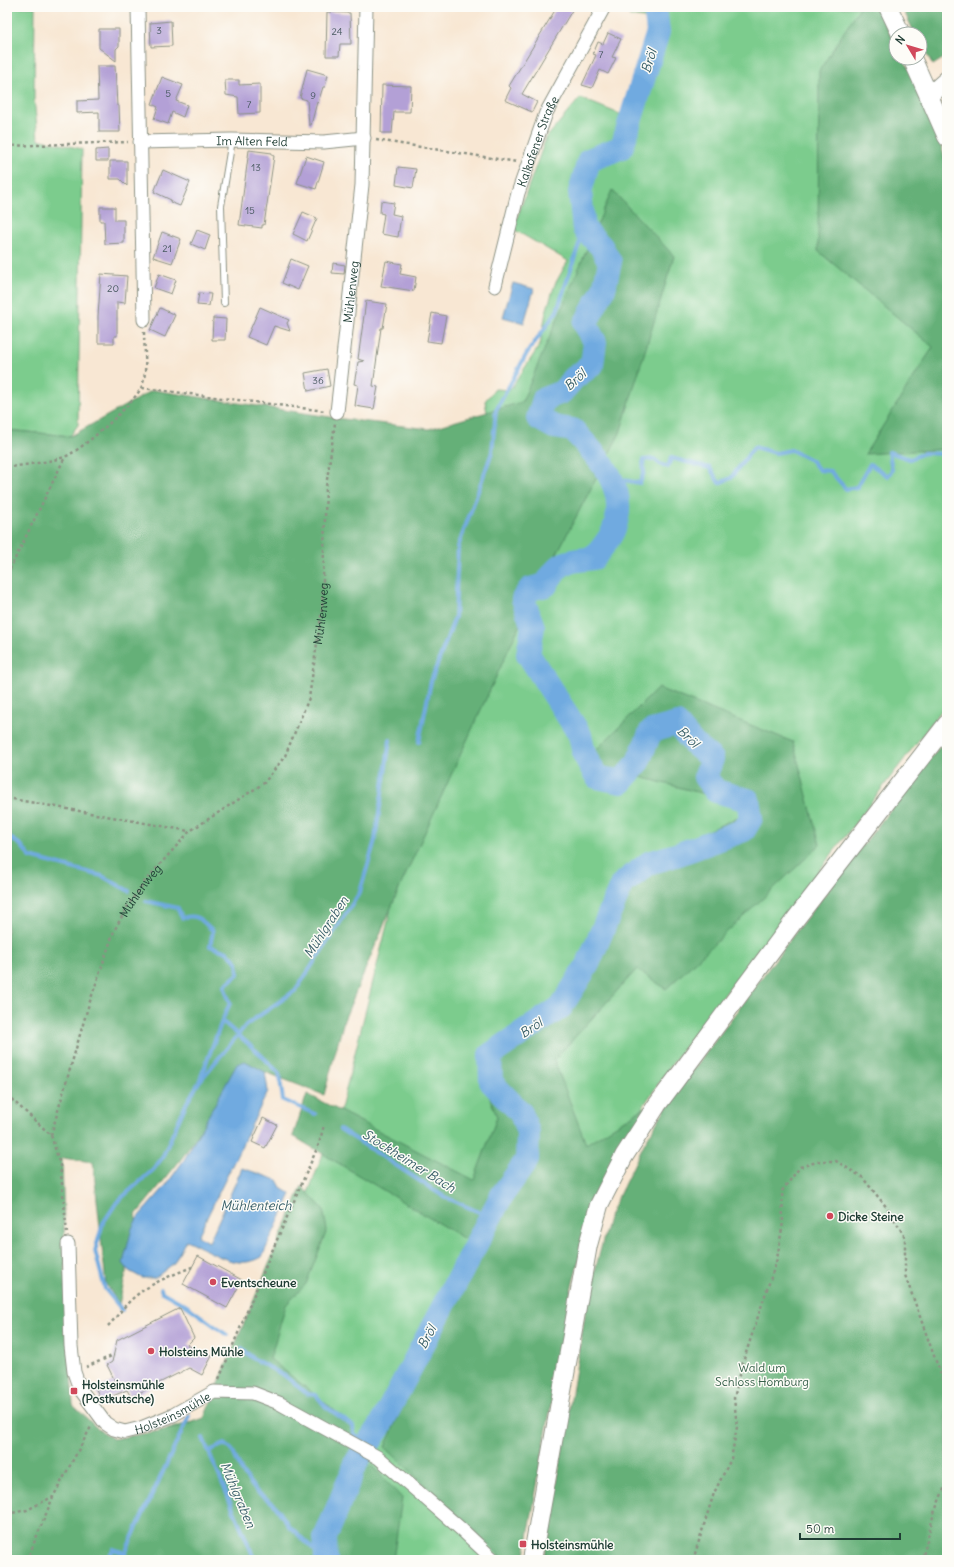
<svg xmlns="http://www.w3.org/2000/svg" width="954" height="1567" font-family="Delius,sans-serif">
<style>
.green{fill:#7ccc8d;stroke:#4e8460}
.forest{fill:#65b078;stroke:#427656}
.water{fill:#6faae0;stroke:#47748a}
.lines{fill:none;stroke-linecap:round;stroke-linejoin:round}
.stream{stroke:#6faae0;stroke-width:4}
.river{stroke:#6faae0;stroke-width:24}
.building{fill:#b3a0d6}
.lane-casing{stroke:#8c9284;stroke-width:8}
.street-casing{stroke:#8c9284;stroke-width:15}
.secondary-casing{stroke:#8c9284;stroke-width:20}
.path{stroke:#8c9284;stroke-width:2.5;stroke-dasharray:3 3;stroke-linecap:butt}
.lane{stroke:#fff;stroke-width:6}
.street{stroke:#fff;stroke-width:13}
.secondary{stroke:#fff;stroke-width:18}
.poi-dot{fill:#d1495b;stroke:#fdfcf7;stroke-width:1.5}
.labels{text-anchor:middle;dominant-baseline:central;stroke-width:3;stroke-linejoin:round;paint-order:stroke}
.number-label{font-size:10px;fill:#44565c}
.street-label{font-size:12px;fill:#1f3d34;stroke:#fdfcf7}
.poi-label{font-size:12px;font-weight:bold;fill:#1f3d34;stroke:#fdfcf7;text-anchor:start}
.park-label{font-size:12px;fill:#36614a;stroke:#fdfcf7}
.water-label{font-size:13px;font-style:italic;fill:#375e68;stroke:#fdfcf7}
</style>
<rect width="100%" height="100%" fill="#fdfcf7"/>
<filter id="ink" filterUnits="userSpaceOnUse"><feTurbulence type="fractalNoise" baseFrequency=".025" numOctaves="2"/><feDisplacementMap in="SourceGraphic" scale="8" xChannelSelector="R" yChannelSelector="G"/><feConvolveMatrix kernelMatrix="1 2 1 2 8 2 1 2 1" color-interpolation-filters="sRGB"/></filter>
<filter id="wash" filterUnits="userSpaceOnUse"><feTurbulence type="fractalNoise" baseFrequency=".012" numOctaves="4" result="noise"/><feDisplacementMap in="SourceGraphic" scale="16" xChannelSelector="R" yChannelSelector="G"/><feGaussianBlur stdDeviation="0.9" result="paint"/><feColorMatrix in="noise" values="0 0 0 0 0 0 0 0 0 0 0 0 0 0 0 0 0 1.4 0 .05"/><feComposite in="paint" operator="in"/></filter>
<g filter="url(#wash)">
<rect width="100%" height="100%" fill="#f8e7d3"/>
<path class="green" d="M7 7H35L34 98 38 139 82 149 78 425 70 436 7 430Z
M632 7H862L947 197V703L674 1061 616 1146 570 1276 520 1560H42L120 1442 210 1417 301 1211 342 1105 390 913 398 851 489 424 485 401 495 389 510 390 540 345 546 312 555 284 568 261 513 229 546 138 580 98 622 115 640 75 650 19 629 16Z"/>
<path class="forest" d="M860 7H876L896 45V58H903L923 94 947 164V449L865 454 933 347 818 251 819 71Z
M902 7H947V56L933 65 920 42V34H915Z
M612 190 674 256 620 433 522 620 399 889 344 1020 324 1095 245 1064 182 1158 135 1216 139 1227 133 1243 119 1304 106 1284 93 1162 62 1158 66 1294 73 1405 99 1430 113 1439 177 1428 204 1418 302 1186 323 1209 327 1230 306 1284 286 1305 270 1359 349 1422 368 1462 402 1498 393 1560H7V430L71 436 153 390 343 419 429 429 522 402Z
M658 688 793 742 820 845 666 989 637 969 554 1060 586 1144 650 1104 593 1206 571 1290 524 1560H505L385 1447 473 1244 293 1136 307 1094 474 1180 497 1117 483 1080 570 978 619 873 757 808 584 762Z
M947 737V1560H544L588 1297 610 1214 644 1144 668 1104 800 926Z"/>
<path class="water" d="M513 283 534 289 524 323 503 317Z
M245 1061 265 1072 268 1091 198 1236 209 1242 242 1168 277 1180 282 1189 291 1194 262 1257C236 1272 211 1251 186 1240L174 1263 155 1278H142L129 1271 123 1263 132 1228 138 1217 164 1188 184 1160 237 1064Z"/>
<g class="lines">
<path class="stream" d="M612 478 640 483 644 472 643 460 654 459 660 464 668 467 671 458 710 468 719 483 731 478 754 447 776 453 791 450 811 460 819 470 830 471 846 489 857 487 870 464 888 476 892 470 889 452 910 459 924 453 947 454
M419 742 431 681 455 617 458 547 492 452 496 410 527 353 557 311 584 229
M7 836 21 845 30 857 102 876 129 891
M146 901 178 908 182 918C198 913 202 921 213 931L210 946 227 952 237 962 238 974 224 986 230 1003 222 1021 260 1054 279 1073 283 1100 315 1114
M199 1082 246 1025 296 990 360 892 375 840 390 740
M340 1129 443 1196 490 1217
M161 1289 162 1292 187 1306 227 1335
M122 1310 105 1289 95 1251 103 1223 117 1202 153 1170 162 1158 186 1104 199 1082 222 1021
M242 1349 254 1359 285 1376 307 1394 316 1395 325 1406 353 1426 354 1435 369 1443
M203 1438 255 1560
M209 1451 225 1444 232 1450 242 1472 256 1491 274 1504 289 1526 325 1560
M7 1557 15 1560
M108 1560 113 1549 125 1553 189 1416"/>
<path class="river" d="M326 1560 325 1538 357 1461 379 1428 502 1195 527 1160 528 1132 521 1113 491 1082 490 1055 561 1007 588 964 622 884 649 863 679 854 744 830 751 818 748 800 716 791 705 777 712 759 694 744 677 724 651 731 637 764 621 782 597 777 584 754 580 735 528 654 533 627 523 599 530 589 546 585C560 559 567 562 594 558 600 550 609 540 613 531 631 489 599 459 573 430L554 427 538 418 544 399 562 392 574 378 592 365 595 342 585 324 604 289 610 262 601 246 584 229 580 192 589 160 622 147 658 32 655 7"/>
</g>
<g id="blocks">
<path class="building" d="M557 7H574L522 94 537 102 532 112 505 100 511 88 509 86Z
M327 12 350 13 351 44H340L339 56H326Z
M171 21 172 46 151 47 150 23Z
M99 29H119V46L116 49V61L99 48Z
M608 33 621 39 612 57 616 58 608 74 600 70 592 88 582 85 596 55 593 54 598 42 603 44Z
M97 66H115L117 106H119L120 132H99V112L77 113V101L98 100Z
M307 69 328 75 325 87H323L318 103 317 102 311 125H309L307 100 300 98Z
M162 77 183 85 176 101 187 105 183 117 172 112 168 124 154 119 158 107 152 104Z
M225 80H239V85L260 84V113L239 114 238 97 226 95Z
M382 85 411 86 410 112H394L392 133H381Z
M108 149V161H96V150Z
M249 150 272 153V155L274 156 264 225H262V228L239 225Z
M306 156 324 162 316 189 297 183Z
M110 161H127V186L120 179H110Z
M398 167 416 169 413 188 396 185Z
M163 170 190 182 180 206 170 202 171 200 154 192Z
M381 201 394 203 392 214 401 216 398 237 381 234 384 214 380 213Z
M100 207H115V220H124V243L105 244 104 221H100Z
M303 212 317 218 307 241 293 234Z
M197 230 210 235 205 250 191 244Z
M162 232 181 239 172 263 153 257Z
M291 259 308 266 298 290 282 283Z
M386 261 402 264 400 274 416 277 414 291 381 286Z
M333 263 345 265 344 274 332 273Z
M101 274 127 276 125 303 117 302V336H114V343H98V316Z
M159 274 176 280 171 294 154 288Z
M199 293 211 294 209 306 197 305Z
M366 301 387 304 383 328H381L373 386 378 387 374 409 355 406 358 385 354 384 358 362 364 361 358 359Z
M260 307 289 320 287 323 290 331 274 326 266 345 247 337Z
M160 308 175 315 165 337 150 330Z
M432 313 446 316 441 343 427 341Z
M213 318 226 319 225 340H212Z
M327 369 330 386 308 391 305 373Z
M263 1118 277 1125 265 1148 252 1142Z
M198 1256 242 1280 227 1308 183 1284Z
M180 1308 194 1338 187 1345 212 1356 202 1375 189 1368 131 1397 127 1390 101 1401 96 1389 115 1381 107 1365 112 1362 117 1340Z"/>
</g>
</g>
<g filter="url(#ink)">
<use href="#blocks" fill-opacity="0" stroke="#8c9284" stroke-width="1"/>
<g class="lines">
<g class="lane-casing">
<path id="lane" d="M224 303 221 206 232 140"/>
</g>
<g class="street-casing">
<g id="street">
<path d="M138 7 144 320"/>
<path id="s2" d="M140 142 232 140 324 142 364 138"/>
<path id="s3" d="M495 286 518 193 546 113 604 7"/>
<path id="s4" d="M337 412 362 185 366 7"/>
<path id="s5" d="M68 1244 71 1346 74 1372 80 1389 105 1423 114 1429 125 1432 141 1428 173 1415 214 1392 253 1393 279 1403 379 1458 461 1529 494 1560"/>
</g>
</g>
<g class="secondary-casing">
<path id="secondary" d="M888 7 901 34
M912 58 947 137
M929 96 947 80
M532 1560 588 1245 599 1205 624 1156 657 1105 794 921 947 724"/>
</g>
<g class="path">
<path d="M376 140 517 162"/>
<path d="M7 146 128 142"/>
<path d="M142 388 325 411"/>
<path d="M7 468C26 464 46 463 64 457 80 452 136 402 142 386 148 370 144 349 144 332"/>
<path d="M7 575 65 457"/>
<path d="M7 798 189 831"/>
<path d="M7 1095 51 1135 60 1165 67 1233"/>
<path id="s1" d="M51 1135 88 1007 114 931 127 907 145 881 190 831 264 783 285 756 309 698 322 609 326 487 335 423"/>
<path d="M108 1326C115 1319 121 1310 128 1303 145 1285 170 1276 192 1267"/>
<path d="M86 1367 114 1355"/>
<path d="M219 1379 273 1249 319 1144 324 1125"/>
<path d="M7 1514 27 1510 52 1497"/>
<path d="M27 1560 53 1497 92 1425"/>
<path d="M693 1560 714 1493 731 1459 737 1427 734 1398 744 1359 777 1259 783 1222 782 1191 800 1167 820 1161H836L862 1177 888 1209 905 1237V1275L947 1392"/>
<path d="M922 1560 934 1513 947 1482"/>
</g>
<use href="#lane" class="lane"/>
<use href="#street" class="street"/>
<use href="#secondary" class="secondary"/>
</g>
</g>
<g class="poi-dot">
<circle cx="830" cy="1216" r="4"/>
<circle cx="213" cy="1282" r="4"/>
<circle cx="151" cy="1351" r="4"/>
<rect x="70" y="1387" width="8" height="8" rx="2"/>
<rect x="519" y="1540" width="8" height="8" rx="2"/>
</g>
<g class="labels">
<g class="number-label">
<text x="159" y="30">3</text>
<text x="337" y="31">24</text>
<text x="601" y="54">7</text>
<text x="168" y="93">5</text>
<text x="313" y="95">9</text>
<text x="249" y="104">7</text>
<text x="256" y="167">13</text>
<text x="250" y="210">15</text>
<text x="167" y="248">21</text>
<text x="113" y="288">20</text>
<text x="318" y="380">36</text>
</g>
<g class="street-label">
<text stroke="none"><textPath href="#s2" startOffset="112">Im Alten Feld</textPath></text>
<text stroke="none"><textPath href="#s3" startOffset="151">Kalkofener Straße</textPath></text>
<text stroke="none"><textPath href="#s4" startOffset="121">Mühlenweg</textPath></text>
<text stroke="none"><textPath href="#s1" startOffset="610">Mühlenweg</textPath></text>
<text stroke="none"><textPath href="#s1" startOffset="262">Mühlenweg</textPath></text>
<text stroke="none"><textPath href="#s5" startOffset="262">Holsteinsmühle</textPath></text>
</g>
<g class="poi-label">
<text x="838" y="1216">Dicke Steine</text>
<text x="221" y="1282">Eventscheune</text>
<text x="159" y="1351">Holsteins Mühle</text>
<text x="82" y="1384">Holsteinsmühle<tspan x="82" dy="14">(Postkutsche)</tspan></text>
<text x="531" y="1544">Holsteinsmühle</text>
</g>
<g class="park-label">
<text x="762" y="1367">Wald um<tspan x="762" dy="14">Schloss Homburg</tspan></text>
</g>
<g class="water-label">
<text transform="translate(649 61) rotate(-73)">Bröl</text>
<text transform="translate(575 380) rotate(-42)">Bröl</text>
<text transform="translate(688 737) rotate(44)">Bröl</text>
<text transform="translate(326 927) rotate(-57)">Mühlgraben</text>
<text transform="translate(531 1028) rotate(-34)">Bröl</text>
<text transform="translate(409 1161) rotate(32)">Stockheimer Bach</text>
<text x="256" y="1205">Mühlenteich</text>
<text transform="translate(427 1337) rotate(-62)">Bröl</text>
<text transform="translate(238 1495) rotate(67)">Mühlgraben</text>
</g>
</g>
<rect width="954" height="1567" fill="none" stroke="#fdfcf7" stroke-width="24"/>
<g transform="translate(908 46) rotate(308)"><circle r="19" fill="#fdfcf7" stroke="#a4b0a9"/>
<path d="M0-3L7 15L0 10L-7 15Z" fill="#d1495b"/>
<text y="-6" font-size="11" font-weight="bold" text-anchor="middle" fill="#1f3d34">N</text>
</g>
<path d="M800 1533v6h100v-6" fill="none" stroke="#1f3d34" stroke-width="2"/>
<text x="806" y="1533" font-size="12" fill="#1f3d34" stroke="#fdfcf7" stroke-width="3" paint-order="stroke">50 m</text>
</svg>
